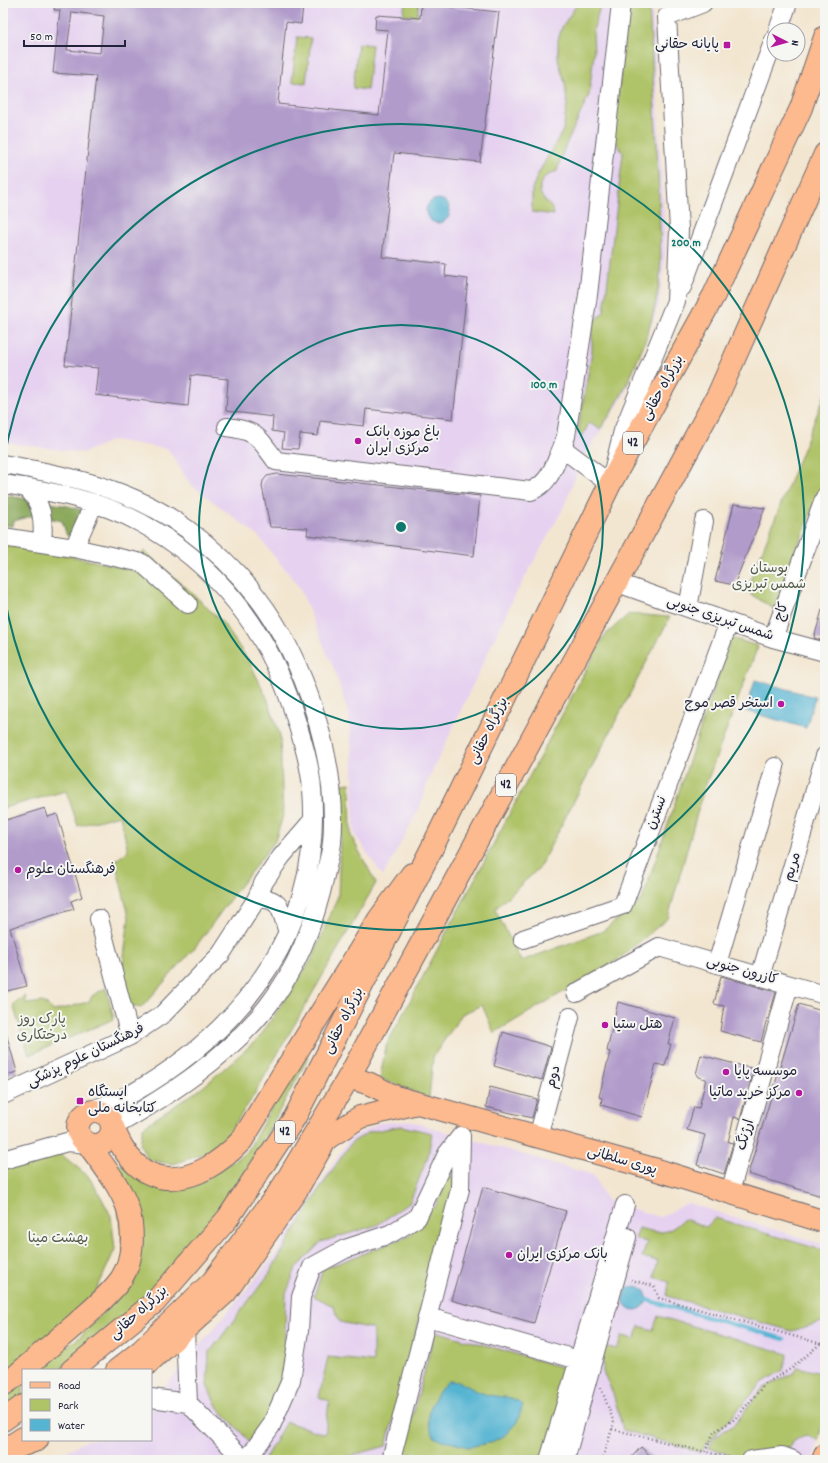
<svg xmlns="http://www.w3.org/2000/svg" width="828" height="1463" font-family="Dekko,'Playpen Sans Arabic',sans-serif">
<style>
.built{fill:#e6d2f0}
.green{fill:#afc367;stroke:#687251}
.forest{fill:#8ba95c;stroke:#56664c}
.water{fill:#54b4d2;stroke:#3b6b86}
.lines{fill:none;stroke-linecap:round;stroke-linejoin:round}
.stream{stroke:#54b4d2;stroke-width:4}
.building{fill:#b19bca;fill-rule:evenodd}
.minor-casing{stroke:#6b676f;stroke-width:20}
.major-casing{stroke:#6b676f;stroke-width:24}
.highway-casing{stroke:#6b676f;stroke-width:24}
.path{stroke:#6b676f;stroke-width:2.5;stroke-dasharray:1 3;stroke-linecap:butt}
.minor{stroke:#fff;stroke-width:18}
.major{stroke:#fcba8e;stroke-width:22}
.highway{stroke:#fcba8e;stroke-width:22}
.ring{fill:none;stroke:#0f766e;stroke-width:2}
.poi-dot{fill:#b5179e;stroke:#f6f6f2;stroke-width:1.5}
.labels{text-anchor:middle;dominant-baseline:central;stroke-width:4;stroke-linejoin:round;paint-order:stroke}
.shield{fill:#f6f6f2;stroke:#626272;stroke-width:1}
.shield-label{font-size:13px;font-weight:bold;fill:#22223b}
.poi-label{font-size:14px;fill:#22223b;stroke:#f6f6f2;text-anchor:start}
.street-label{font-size:14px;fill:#22223b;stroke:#f6f6f2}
.park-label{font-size:14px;fill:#535a4a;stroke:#f6f6f2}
.centre{fill:#0f766e;stroke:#f6f6f2;stroke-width:2}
.ring-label{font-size:12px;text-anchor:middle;font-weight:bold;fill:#0f766e;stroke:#f6f6f2;stroke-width:4;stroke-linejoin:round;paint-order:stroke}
</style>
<rect width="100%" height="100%" fill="#f6f6f2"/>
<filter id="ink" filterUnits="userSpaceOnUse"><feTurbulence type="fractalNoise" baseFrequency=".025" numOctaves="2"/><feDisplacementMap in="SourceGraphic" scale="8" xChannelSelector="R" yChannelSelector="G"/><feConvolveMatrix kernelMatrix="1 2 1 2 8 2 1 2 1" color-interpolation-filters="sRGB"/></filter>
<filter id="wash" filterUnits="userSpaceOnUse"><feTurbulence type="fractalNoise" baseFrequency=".012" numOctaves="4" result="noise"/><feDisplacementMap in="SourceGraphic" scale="16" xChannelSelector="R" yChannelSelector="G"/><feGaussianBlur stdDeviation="0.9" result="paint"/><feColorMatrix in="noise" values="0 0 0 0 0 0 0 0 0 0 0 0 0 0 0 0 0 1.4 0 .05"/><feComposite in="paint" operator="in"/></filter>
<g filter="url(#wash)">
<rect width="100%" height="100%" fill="#f3e6d0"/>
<path class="built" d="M3 3H652L666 249 659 305 625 394 582 460 563 509 513 599 427 783 421 805 383 876 354 834 353 767 349 715 335 672 299 587 258 536 190 484 168 449 113 440 83 453 3 442Z
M410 1121 593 1175 607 1201 660 1217 688 1203 825 1245V1357L821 1373 825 1380V1414L813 1460H50L88 1440H151V1403L273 1258 349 1139 379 1123Z"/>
<path class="green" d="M405 3H419L417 16 403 15Z
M578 3H601L593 31 594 53 589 95 564 149 557 171 546 176 540 184C540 187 540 192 541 195 545 203 553 205 554 215L532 212V189L538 174 563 130 567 105 565 83 558 60V40L562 27Z
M628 3H649C652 67 657 132 659 197 659 223 662 249 660 275 657 321 628 393 600 429L589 423 583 435H580L578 430 592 351V323L604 312 623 153 613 138Z
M297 37 311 38 306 83 292 82Z
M358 43 372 45 367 90 353 88Z
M825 394V476L774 609 746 591Z
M3 544 60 554 130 569 144 551 189 590 223 623 249 661 267 698 280 735 283 816 275 841 236 891 197 945 141 1008 129 1005 121 980 129 917 115 861 128 851 120 815 78 826 66 791 3 808Z
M629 614 670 617 539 868 495 909 521 961 603 931 642 900 731 638 758 646 703 792 668 918 619 959 494 1033 482 1005 462 1014 433 1057 429 1098 380 1078 386 1046 604 636Z
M350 783 351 836 376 883 251 1100 218 1149 173 1164 148 1160 140 1144 143 1127 203 1087 259 1038 312 959 338 896 342 784Z
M106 988 114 1019 29 1055 13 1005 25 996 26 1004 43 1002 54 1011 88 1002 93 995Z
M303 1050 309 1057 240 1182 209 1229 129 1313 58 1370H36L80 1337 128 1286 112 1159 153 1184 197 1185 247 1152Z
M401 1126 432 1133 428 1156 410 1202 377 1225 321 1242 296 1268 286 1294 284 1370 271 1412 249 1441 218 1408 207 1386 209 1353 269 1274 317 1193 351 1143 369 1132Z
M58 1152 88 1176 100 1195 111 1216 115 1249 94 1296 3 1377V1167Z
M448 1172 456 1179 386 1446 335 1460H271L265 1458 286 1422 325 1434 329 1401 319 1397 328 1357 373 1362V1329L340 1322 333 1306 314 1296 323 1269 409 1236 422 1221 429 1206 435 1208Z
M715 1218 825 1251V1321L792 1331 667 1296 669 1282 654 1277 658 1261 642 1257 647 1242 635 1239 639 1228C660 1234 667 1235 684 1219L706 1227Z
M658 1316 788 1354 783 1370 762 1383 700 1452 623 1430 613 1393 603 1372V1346L617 1349 622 1336 635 1339 639 1326 653 1330Z
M435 1331 572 1370 543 1460H433L403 1452Z
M798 1367 821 1373 825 1381V1414L818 1440 805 1435 794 1441 786 1454 769 1450 741 1458 708 1448 715 1437 735 1424 762 1389 795 1372Z
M23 1380V1398L3 1409V1393Z"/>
<path class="forest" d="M3 495 68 506 82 510 74 534 67 536 62 521 35 515 14 521 13 526 3 525Z"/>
<path class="water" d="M426 211a12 12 0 1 1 24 0a12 12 0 1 1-24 0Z
M755 680 815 697 806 728 746 711Z
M623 1298a12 12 0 1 1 24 0a12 12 0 1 1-24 0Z
M448 1381C465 1381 470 1390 485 1394 501 1399 508 1393 523 1405L517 1422 504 1436 489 1443 468 1447 435 1438C433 1434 430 1428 429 1423 427 1408 438 1391 448 1381Z"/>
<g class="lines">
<path class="stream" d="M647 1300 784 1339"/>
</g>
<g id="blocks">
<path class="building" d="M55 3H268L303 7 301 24 286 22 278 104 379 115 388 30 375 29 376 15 420 18 421 4 499 12 480 162 394 153 382 257 446 264 445 276 468 279 453 419 366 409 364 426 320 421 318 436 300 434 298 449 282 448 284 433 272 431 273 417 226 411 228 379 191 375 188 406 95 395 98 368 65 365 96 76 53 73 60 10H54ZM72 12 104 16 100 53 67 50Z
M277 474 480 496 474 556 307 535 308 528 270 527 262 486 263 481 267 476Z
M734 504 765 508 734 585 715 581Z
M822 610H825V641L814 638Z
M45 808 48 817 57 814 82 897 71 901 74 909 10 928 27 986 3 992V821Z
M721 976 776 992 768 1019 767 1018 761 1042 720 1031 724 1006 714 1004Z
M618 1002 675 1018 668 1044H671L665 1066 656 1064 642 1117 601 1105 602 1098 599 1097 610 1052 607 1051Z
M799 1004 825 1012V1197L748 1174Z
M503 1032 551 1047 542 1080 494 1066Z
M6 1033 17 1072 3 1076V1034Z
M701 1055 754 1069 740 1119 734 1117 728 1142 733 1143 724 1174 697 1165 705 1135 687 1130 694 1107 699 1108 706 1079 698 1077 696 1074Z
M490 1087 537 1099 532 1118 486 1107Z
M483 1187 566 1211 534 1323 451 1300Z
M641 1447 655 1460H629Z"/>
</g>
</g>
<g filter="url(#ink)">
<use href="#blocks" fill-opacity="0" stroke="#6b676f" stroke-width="1"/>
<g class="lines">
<g class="minor-casing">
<path id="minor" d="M621 3 588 295 566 436 562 448 610 484 623 431 676 301 679 229 667 17 703 3
M778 30 788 3
M682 287 774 40
M227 427C258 431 258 437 276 461L531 491C550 483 554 466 562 448
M3 464C67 475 133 489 187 529 213 548 237 571 257 597 305 659 339 764 332 843 331 852 328 862 326 871 316 919 298 968 267 1007 225 1059 170 1095 113 1127
M3 484C50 491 99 500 141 523 215 563 268 630 293 710 301 736 310 763 312 789 323 924 246 1028 133 1093 119 1101 102 1106 87 1112
M25 487C43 501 44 522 42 543
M3 537 74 548 94 503
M74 548 142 563 188 604
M615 582 773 638 825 652
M688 608 704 521
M773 638 825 497
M256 900C281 894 282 914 288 933
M99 919 130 1036
M523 939 623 905 729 622
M717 964 775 767
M760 977 825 756
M576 993 659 947 825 995
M3 1095 130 1036 163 1014 221 954 256 900 264 882 281 857 312 821
M538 1137 570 1017
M3 1160 67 1142 88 1144
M730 1192 789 985
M428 1317 589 1363
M185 1329 188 1403
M151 1398 188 1403 244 1460
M247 1460 271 1426 291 1380 299 1331 301 1297 312 1267 345 1249 390 1234 417 1218 447 1154 461 1136
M391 1460 460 1189 461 1136
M549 1460 625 1205
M565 1460 627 1237
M751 1460 782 1456 793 1460"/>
</g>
<g class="major-casing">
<path id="major" d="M349 1077 370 1084 396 1097 654 1169 825 1222
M78 1128a17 17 0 1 1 34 0a17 17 0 1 1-34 0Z
M113 1127C139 1198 197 1188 242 1140L379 919 412 874
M140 1370 226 1292 296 1191 326 1139 360 1117 417 1103
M3 1385 16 1376C36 1358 56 1341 76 1324 91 1310 109 1296 121 1279 134 1259 134 1231 128 1209 120 1185 102 1164 88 1144
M6 1451 37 1440
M823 1460 825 1455"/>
</g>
<g class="highway-casing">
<path id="highway" d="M72 1370 155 1302 228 1218 295 1117 433 846 610 484 714 295 801 108 825 37
M117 1370 142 1350 213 1281 282 1188 349 1077 718 395 825 154
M3 1420 23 1406
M3 1451 23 1438"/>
</g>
<path class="path" d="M631 1280 654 1286 659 1298 825 1345
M601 1388 614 1423 602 1460
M612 1429 705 1452
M821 1439 823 1432 825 1433
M736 1459 705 1452 714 1432 735 1419 765 1384 792 1368 820 1344"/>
<use href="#minor" class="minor"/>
<use href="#major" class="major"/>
<use href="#highway" class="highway"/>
</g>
</g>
<g class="ring">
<circle cx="401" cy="527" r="202"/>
<path d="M4 460A403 403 0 1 1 4 594"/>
</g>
<g class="poi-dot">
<rect x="723" y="41" width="8" height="8" rx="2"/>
<circle cx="358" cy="441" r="4"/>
<circle cx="781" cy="704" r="4"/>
<circle cx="18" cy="870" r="4"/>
<circle cx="605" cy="1025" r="4"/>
<circle cx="726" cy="1072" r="4"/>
<circle cx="799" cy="1093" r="4"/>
<rect x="76" y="1097" width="8" height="8" rx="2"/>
<circle cx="509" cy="1255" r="4"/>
</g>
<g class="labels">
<g class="shield">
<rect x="623" y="432" width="20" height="22" rx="3"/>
<rect x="496" y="774" width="20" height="22" rx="3"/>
<rect x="275" y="1121" width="20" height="22" rx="3"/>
</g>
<g class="shield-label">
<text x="633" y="443">42</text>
<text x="506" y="785">42</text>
<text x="285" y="1132">42</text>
</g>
<g class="poi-label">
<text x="719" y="45" text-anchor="end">پایانه حقانی</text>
<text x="366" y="433">باغ موزه بانک<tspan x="366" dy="16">مرکزی ایران</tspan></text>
<text x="773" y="704" text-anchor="end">استخر قصر موج</text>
<text x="26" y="870">فرهنگستان علوم</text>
<text x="613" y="1025">هتل ستیا</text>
<text x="734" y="1072">موسسه پایا</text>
<text x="88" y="1093">ایستگاه<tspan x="88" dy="16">کتابخانه ملی</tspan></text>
<text x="791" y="1093" text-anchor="end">مرکز خرید ماتیا</text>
<text x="517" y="1255">بانک مرکزی ایران</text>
</g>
<g class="street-label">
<text transform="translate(663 388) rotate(-61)">بزرگراه حقانی</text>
<text transform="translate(782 612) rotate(-70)">کاج</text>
<text transform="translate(720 619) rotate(19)">شمس تبریزی جنوبی</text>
<text transform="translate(489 731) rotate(-64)">بزرگراه حقانی</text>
<text transform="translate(657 813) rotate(-69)">نسترن</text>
<text transform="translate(793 867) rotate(-74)">مریم</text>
<text transform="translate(742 971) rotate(16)">کازرون جنوبی</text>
<text transform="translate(344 1021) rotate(-63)">بزرگراه حقانی</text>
<text transform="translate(86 1056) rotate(-26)">فرهنگستان علوم پزشکی</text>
<text transform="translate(554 1077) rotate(-75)">دوم</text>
<text transform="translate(746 1135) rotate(-74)">ارژنگ</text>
<text transform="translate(622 1161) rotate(16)">پوری سلطانی</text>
<text transform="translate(139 1313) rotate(-42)">بزرگراه حقانی</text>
</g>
<g class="park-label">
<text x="769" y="569">بوستان<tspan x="769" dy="16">شمس تبریزی</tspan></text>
<text x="42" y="1020">پارک روز<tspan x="42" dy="16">درختکاری</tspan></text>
<text x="58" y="1239">بهشت مينا</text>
</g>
</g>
<circle cx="401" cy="527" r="6" class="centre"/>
<g class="ring-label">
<text x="686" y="246">200 m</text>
<text x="544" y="388">100 m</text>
</g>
<rect width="828" height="1463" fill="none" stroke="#f6f6f2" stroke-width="16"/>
<rect x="22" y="1369" width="130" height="72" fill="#f6f6f2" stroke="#a1a1a9"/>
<rect x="30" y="1382" width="20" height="6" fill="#fcba8e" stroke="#a1a1a9"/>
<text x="58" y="1389" font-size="12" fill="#22223b">Road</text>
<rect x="30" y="1399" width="20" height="12" fill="#afc367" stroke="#a1a1a9"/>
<text x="58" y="1409" font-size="12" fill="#22223b">Park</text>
<rect x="30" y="1419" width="20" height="12" fill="#54b4d2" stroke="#a1a1a9"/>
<text x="58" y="1429" font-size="12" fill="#22223b">Water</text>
<g transform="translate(786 42) rotate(96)"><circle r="19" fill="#f6f6f2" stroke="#a1a1a9"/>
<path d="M0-3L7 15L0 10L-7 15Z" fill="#b5179e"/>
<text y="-6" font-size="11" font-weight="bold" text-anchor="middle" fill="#22223b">N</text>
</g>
<path d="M24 40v6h101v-6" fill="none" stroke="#22223b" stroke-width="2"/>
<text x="30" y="40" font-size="12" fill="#22223b" stroke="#f6f6f2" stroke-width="3" paint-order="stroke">50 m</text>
</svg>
